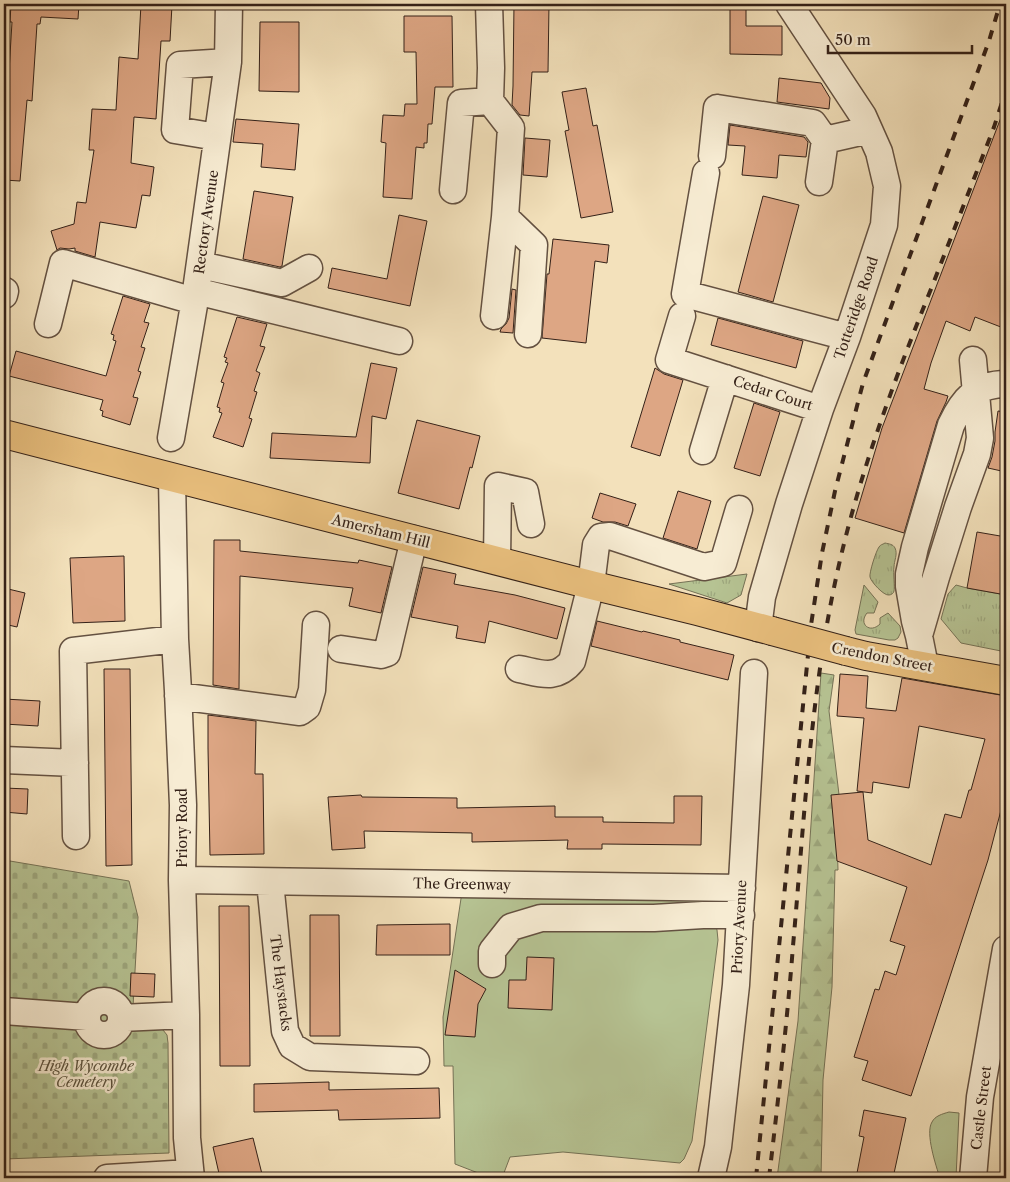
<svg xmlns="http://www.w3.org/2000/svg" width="1010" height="1182" font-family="'Libre Caslon Text',serif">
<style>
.grass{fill:url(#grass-tufts);stroke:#757256}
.forest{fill:url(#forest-firs);stroke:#757256}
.cemetery{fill:url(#cemetery-stones);stroke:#757256}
.green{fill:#b6c393;stroke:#757256}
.building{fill:#dda684;stroke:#342118}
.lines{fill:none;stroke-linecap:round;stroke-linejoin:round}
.minor-casing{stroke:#645141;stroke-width:29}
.major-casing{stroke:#342118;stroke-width:30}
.minor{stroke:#f7ecd3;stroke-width:26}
.major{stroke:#eac07e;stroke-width:28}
.rail{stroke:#342118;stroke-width:4;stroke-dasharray:9 9;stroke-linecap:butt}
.major-bridge-casing{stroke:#342118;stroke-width:30;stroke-linecap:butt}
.major-bridge{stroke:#eac07e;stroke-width:28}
.labels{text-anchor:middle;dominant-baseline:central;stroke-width:5;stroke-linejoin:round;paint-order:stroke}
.street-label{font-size:14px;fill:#342118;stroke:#f7ecd3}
.park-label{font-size:14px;font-style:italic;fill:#5b523d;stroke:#f7ecd3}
</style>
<defs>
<pattern id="grass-tufts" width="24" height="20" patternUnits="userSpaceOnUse" patternTransform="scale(1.25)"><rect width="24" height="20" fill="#b6c393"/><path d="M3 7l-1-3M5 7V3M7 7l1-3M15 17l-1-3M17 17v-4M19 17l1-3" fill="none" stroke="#9da77e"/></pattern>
<pattern id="forest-firs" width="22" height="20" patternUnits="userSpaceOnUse" patternTransform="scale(1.25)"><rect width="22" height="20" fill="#b6c393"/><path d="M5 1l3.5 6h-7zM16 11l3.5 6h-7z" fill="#9da77e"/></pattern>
<pattern id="cemetery-stones" width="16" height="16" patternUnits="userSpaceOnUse" patternTransform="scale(1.25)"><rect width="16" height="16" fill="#b6c393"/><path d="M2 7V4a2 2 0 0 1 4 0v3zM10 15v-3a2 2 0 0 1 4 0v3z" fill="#9da77e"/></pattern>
</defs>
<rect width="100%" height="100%" fill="#f3e1bb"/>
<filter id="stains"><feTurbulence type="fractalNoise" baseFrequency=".004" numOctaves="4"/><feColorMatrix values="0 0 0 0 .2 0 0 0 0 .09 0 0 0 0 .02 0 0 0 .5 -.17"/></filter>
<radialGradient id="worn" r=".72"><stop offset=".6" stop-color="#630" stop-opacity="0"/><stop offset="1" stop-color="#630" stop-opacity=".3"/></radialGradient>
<path class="grass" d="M885 543C889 544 893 544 895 548 898 554 894 561 894 567 893 572 895 588 894 591 894 593 891 595 889 595 884 596 871 582 870 577 869 573 876 551 879 547 881 544 882 545 885 543Z
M747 574 741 595 727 603 669 584Z
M864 585 878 602 874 613H867C858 624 870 634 880 624V618L888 613 900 626 901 632 898 638 895 640H889L856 634 855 630Z
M956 585 967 588 1006 595V652L961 643 941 619 948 594Z"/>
<path class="forest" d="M821 673 834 675 829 711 840 803 836 804 838 870H835L832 987 823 1080 821 1178H777L798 1021Z"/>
<path class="cemetery" d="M4 860 129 881 138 917 133 1007 163 1030 167 1035 168 1043 169 1153 4 1159Z"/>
<path class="green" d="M462 892 707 900 717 930 718 940 692 1141 684 1159 680 1163 563 1152 510 1157 502 1178H491L455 1164 453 1066H444L443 1017Z
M949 1112 959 1113 956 1178H940C936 1166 925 1133 932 1122 935 1116 942 1114 949 1112Z"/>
<path class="building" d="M11 4H79L78 19 41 17 40 24H37L32 101 27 100 20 181 4 180V105H7L12 22H10Z
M141 4 172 5 170 41H161L156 119 134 117 131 163 154 167 150 196 142 195 136 228 100 222 95 257 75 251V248L69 249 60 248 57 250 51 231 74 224 77 202 86 203 94 150H89L92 109 116 110 119 57 138 59Z
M514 4H549L548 72H532L529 116 520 115 512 105 513 86Z
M730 4H746V26H782V55L730 54Z
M404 16H452L453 87H435L432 124H428L427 143H424V148L416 147 412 199 383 197 386 143 381 142 383 115 404 116 405 104H417L416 52H404Z
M260 22H299V92L259 91Z
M779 78 821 83 830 98 829 109 777 102Z
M586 88 593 126 597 125 613 212 581 218 565 131 569 130 562 92Z
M1005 107 1006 108V329L975 317 970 331 946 321 931 363 924 389 948 396 946 402 937 421 904 533 855 518 882 428Z
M236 119 299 124 295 170 261 167 263 144 233 142Z
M730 125 804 137 808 142 806 157 779 155 777 178 742 175 745 146 728 145Z
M525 138 550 140 547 177 523 175Z
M254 191 293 197 282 266 280 267 243 259Z
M763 196 799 205 773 302 738 292Z
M399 215 427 221 410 306 328 288 332 268 387 279Z
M553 239 609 245 607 263 595 261 586 343 542 338 547 274H549Z
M512 289 516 290 513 333 500 332 501 329 506 324 509 318Z
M123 296 150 304 144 322 149 323 141 347 145 348 138 371 141 372 133 397 138 398 130 425 102 416 103 411 100 410 103 400 9 376 16 351 106 376 116 341 113 340 114 335 111 334Z
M237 317 267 324 260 346 265 347 256 371 260 373 254 391 257 392 249 418 252 419 243 447 213 437 222 413 219 412 220 408 217 407 224 383 221 382 228 363 225 362 227 358 224 357Z
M718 318 803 341 796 368 711 345Z
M371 363 397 368 386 419 372 416 370 463 270 458 272 433 356 437Z
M655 368 664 374 683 380 660 456 631 447Z
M754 403 780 412 760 476 734 468Z
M998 411 1006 412V472L988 468 992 457 995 441V432Z
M417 420 480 436 472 468 470 467 459 509 398 493Z
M678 491 711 501 697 549 663 538Z
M600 493 636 504 628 526 615 522H603L592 518Z
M977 532 1006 537V595L967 588Z
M214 540H240V551L358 563 359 560 392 567 381 613 349 606 353 588 240 576 239 689 213 685Z
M124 556 125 621 73 623 70 558Z
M423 567 456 574 454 584 515 595 565 608 557 639 489 621 485 643 456 638 458 626 411 617Z
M4 588 25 593 17 627 4 624Z
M597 621 642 632 643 631 680 640V642L734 655 728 680 591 646Z
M104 669H130L132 865 106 866Z
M840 674 868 676 866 708 896 711 902 678 1006 696V791L988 860 911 1096 862 1080 868 1061 854 1057 875 989 879 990 885 971 896 975 905 946 890 941 907 887 837 861 831 795 863 792 868 840 931 865 945 814 961 818 969 790H971L985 739 919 726 909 788 873 782 872 793 857 791 864 718 837 716Z
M4 699 40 701 38 726 4 724Z
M208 715 256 721 255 774H263L264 854 210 855 208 748Z
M4 788 28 789 27 814 4 812Z
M361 795 362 797 457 798V808L555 806V817H603V822L674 823V796H702L701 845 602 844V849H567L568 840 472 842V833L364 831 365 848 332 850 328 797Z
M219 906H249L250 1066H220Z
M310 915H339L340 1036H310Z
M450 924V955H376L377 925Z
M527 957 554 958 552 1010 508 1008 509 980H526Z
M455 970 486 989 478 1004 475 1037 445 1035Z
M131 973 155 974 154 997 130 996Z
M329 1082V1090L439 1088 440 1118 339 1120 338 1110 254 1112V1084Z
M864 1110 906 1118 893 1178H856L864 1137 859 1136Z
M253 1138 263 1178H220L213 1147Z"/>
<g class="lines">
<g class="minor-casing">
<path id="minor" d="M489 4 491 68 490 101 511 128 505 217 494 316
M217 137 175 130 180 65 228 62
M712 156 717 108 813 123 825 140
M706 173 685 294 847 337
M819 182 825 140 869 130
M453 190 461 103 490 101
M505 217 534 245 528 334
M200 265 282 283 309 268
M196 291 399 341
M4 295 5 291
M682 316 669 360 820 409
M48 324 63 263 194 301
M171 438 194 305 228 62 229 4
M703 451 725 378
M172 478 175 639 178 691 183 805 182 880 186 1015 187 1138 191 1178
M497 561 498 486 525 492 531 524
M758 628 762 597 789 504 820 409 847 337 884 225 887 186 879 152 863 116 789 4
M920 632 936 577 958 507 977 454 980 438 973 360
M341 649 381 655 387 653 414 539
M925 666 919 636 915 621 909 586V574L915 547 951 425C963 399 976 384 1006 384
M519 669C540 673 556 681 572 661L591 585 596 545 601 537 610 536 704 567 723 563 739 509
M178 696 300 712 307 707 312 690 316 625
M4 760 75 763
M76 836 73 651 175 639
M182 880 742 888
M270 882 285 1031 292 1046 310 1057 416 1061
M492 964V951L511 927 541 918H654L703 915H741
M87 1018a17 17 0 1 1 34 0a17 17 0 1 1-34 0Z
M4 1011 87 1017
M121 1018 186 1015
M107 1178 190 1173
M711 1178 718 1147 736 985 754 673
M973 1178 980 1097 1006 949"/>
</g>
<g class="major-casing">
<path id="major" d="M4 434 591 585 697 611 772 631
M846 651 866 656 1006 681"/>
</g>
<use href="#minor" class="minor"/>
<use href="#major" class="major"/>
<path class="rail" d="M756 1178 811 625 822 553 835 491 863 383 989 41 1000 4
M769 1178C778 1101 787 1023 793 946 804 823 810 699 836 578 858 476 894 381 933 284 953 232 974 179 994 127L1006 90"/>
<g class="major-bridge-casing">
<path id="major-bridge" d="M772 631 846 651"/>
</g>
<use href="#major-bridge" class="major-bridge"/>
</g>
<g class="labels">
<g class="street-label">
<text transform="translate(206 222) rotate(-82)">Rectory Avenue</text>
<text transform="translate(856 308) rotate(-71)">Totteridge Road</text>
<text transform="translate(773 393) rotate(18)">Cedar Court</text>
<text transform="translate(381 531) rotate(14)">Amersham Hill</text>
<text transform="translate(882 657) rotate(11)">Crendon Street</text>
<text transform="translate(182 828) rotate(-90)">Priory Road</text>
<text transform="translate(462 884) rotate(1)">The Greenway</text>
<text transform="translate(739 927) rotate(-87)">Priory Avenue</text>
<text transform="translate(281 983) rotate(83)">The Haystacks</text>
<text transform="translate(981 1108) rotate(-83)">Castle Street</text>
</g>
<g class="park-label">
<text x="86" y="1066">High Wycombe<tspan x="86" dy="16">Cemetery</tspan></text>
</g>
</g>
<rect width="1010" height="1182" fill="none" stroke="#f3e1bb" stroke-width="20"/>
<rect x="5" y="5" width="1000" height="1172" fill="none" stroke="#342118" stroke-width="2.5"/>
<rect x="10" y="10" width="990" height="1162" fill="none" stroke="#342118"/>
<path d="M828 45v8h144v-8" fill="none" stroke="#342118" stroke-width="2.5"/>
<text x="835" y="45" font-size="15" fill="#342118" stroke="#f7ecd3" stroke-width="4" paint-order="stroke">50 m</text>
<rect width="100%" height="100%" filter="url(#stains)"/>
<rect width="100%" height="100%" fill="url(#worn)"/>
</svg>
